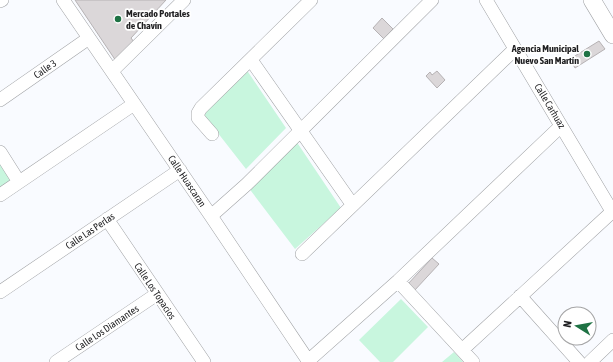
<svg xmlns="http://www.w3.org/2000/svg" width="613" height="362" font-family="'Asap Condensed',sans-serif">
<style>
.green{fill:#c8f6de}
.building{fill:#dbd7d9;stroke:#b6b2b4}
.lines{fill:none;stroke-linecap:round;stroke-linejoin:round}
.minor-casing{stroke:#a0a2a5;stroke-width:14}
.major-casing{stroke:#a0a2a5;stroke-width:18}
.minor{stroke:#fff;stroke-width:13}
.major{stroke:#fff;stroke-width:17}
.poi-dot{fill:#1e7244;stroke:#fff;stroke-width:1.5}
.labels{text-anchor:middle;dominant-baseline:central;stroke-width:3.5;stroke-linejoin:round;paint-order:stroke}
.poi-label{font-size:10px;font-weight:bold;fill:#1f1f21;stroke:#fff;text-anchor:start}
.street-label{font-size:10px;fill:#1f1f21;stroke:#fff}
</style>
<rect width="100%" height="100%" fill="#f9fbff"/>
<path class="green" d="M246 69 286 128 246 169 203 114Z
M296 141 341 208 295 249 248 187Z
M0 162 12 181 0 189Z
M401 299 428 327 393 362H380L359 340Z
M454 352 463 362H442Z"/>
<path class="building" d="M75 0H166L131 38 134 42 116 61Z
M382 18 393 29 384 39 373 28Z
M599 41 605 49 575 68 570 59Z
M437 71 445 80 437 88 426 76 430 72 432 75Z
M432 258 439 264 414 291 407 285Z"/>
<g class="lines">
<g class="minor-casing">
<path id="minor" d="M63 0 211 216 309 362
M486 0 613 213
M0 1 2 0
M251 60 352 204
M112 71 184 0
M0 100 89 38
M212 134 198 118V113L201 108 311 0
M0 152 19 182
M0 195 134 104
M211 216 247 184 432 0
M107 219 204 362
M302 254 515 49
M398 281 473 362
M0 292 180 170
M520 296 579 362
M462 350 613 211
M308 361 398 281 561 126
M56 362 157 294
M590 362 613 340"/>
</g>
<g class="major-casing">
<path id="major" d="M592 0 613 35"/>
</g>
<use href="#minor" class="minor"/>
<use href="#major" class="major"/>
</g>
<g class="poi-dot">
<circle cx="118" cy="19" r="4"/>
<circle cx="587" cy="54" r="4"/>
</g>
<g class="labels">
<g class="poi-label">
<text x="126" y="13">Mercado Portales<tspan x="126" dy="12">de Chavín</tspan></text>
<text x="579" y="48" text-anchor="end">Agencia Municipal<tspan x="579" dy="12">Nuevo San Martín</tspan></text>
</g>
<g class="street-label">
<text transform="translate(45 69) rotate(-35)">Calle 3</text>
<text transform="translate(550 106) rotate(59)">Calle Carhuaz</text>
<text transform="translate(187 181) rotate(56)">Calle Huascaran</text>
<text transform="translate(90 231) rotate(-34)">Calle Las Perlas</text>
<text transform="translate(155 291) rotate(56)">Calle Los Topacios</text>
<text transform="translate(107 328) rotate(-34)">Calle Los Diamantes</text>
</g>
</g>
<g transform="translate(577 326) rotate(281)"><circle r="19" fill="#ffffff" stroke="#a5a5a6"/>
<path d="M0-3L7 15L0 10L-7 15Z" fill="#1e7244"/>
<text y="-6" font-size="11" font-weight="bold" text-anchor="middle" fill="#1f1f21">N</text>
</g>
</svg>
